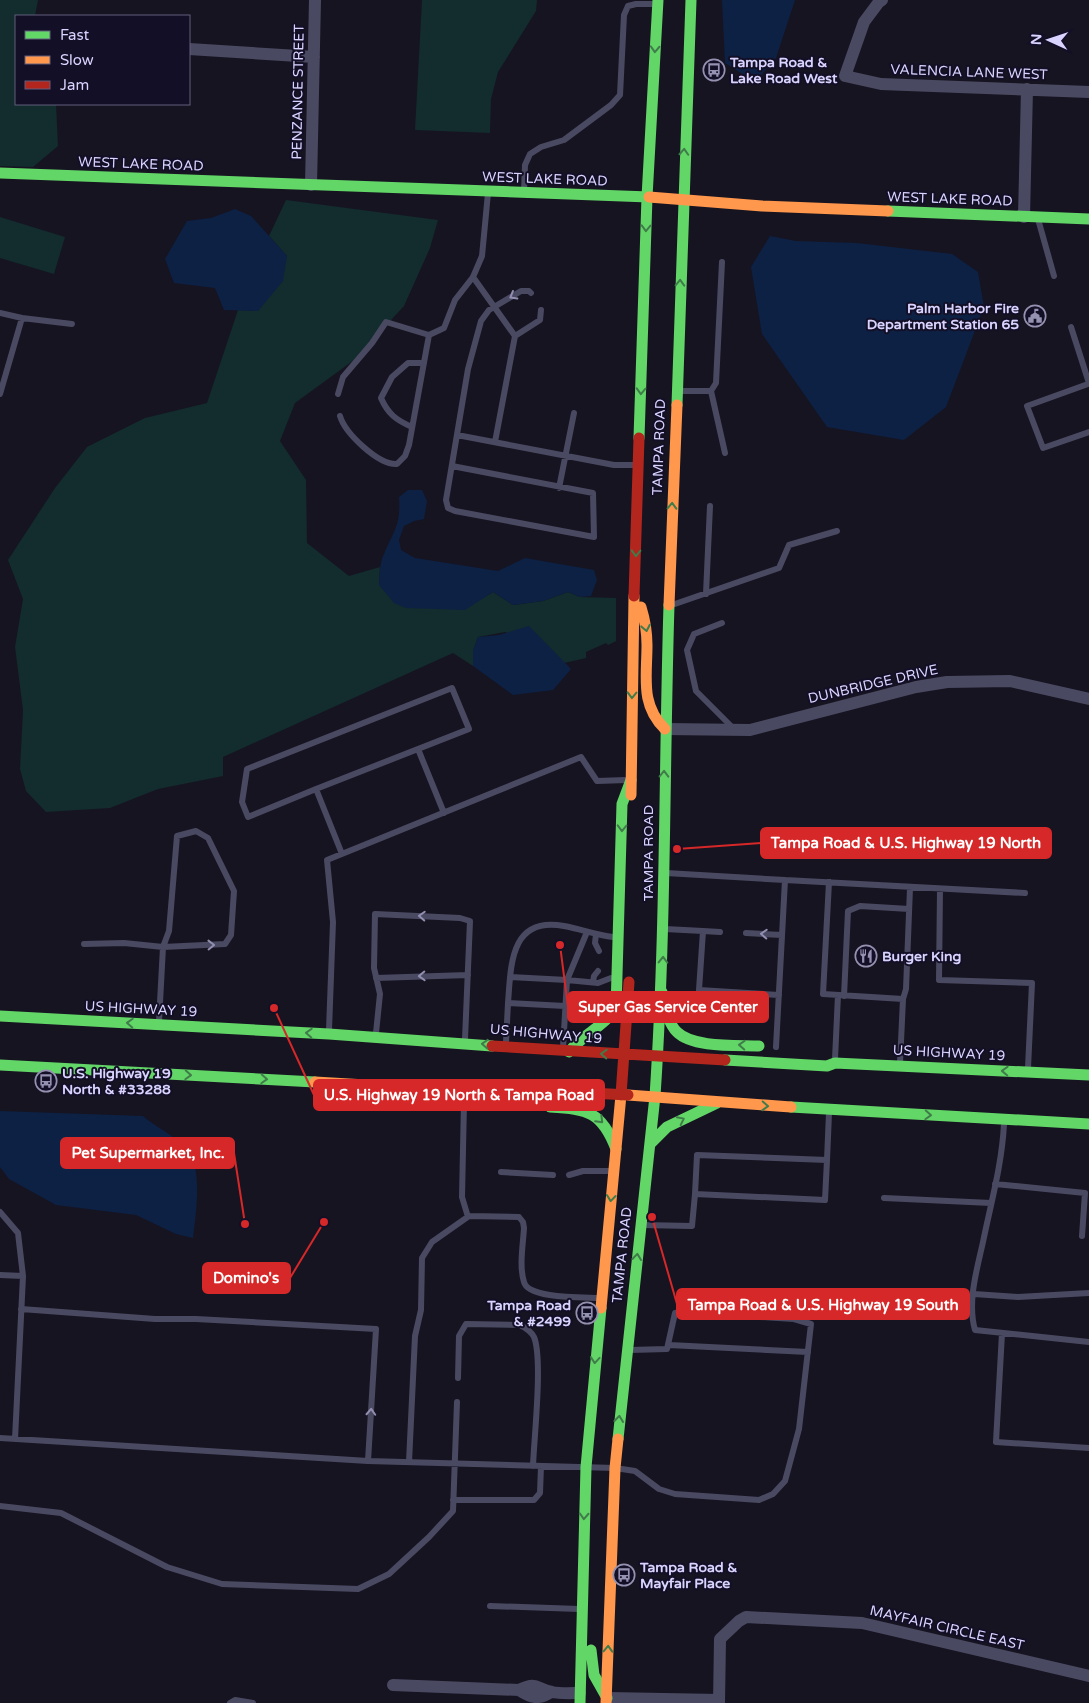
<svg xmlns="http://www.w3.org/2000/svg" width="1089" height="1703" font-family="'Varela Round',sans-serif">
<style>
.green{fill:#132c2d}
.water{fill:#0d2144}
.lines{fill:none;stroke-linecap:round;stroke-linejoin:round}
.lane{stroke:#4a4962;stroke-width:6}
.street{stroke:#4a4962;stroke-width:12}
.fast{stroke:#63d668;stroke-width:11}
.slow{stroke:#ff974d;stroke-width:11}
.jam{stroke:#b3261e;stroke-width:11}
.oneway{stroke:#3f7c4a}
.oneway2{stroke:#928eb0}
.labels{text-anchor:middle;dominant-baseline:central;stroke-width:4;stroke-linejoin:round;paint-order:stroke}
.poi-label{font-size:14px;font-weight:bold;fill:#d9d4ff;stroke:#130f26;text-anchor:start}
.street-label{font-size:14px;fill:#d9d4ff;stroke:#130f26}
.leader{fill:none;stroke:#d62828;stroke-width:2}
.callout-dot{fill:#d62828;stroke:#130f26;stroke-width:2}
.callout{fill:#d62828;stroke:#d62828;stroke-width:2}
.callout-label{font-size:15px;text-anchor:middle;font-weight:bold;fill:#fff}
</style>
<rect width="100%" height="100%" fill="#161421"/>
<path class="green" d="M0 0H38L35 16H16V104H56L58 146 33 167 0 166Z
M422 0H537L536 11 498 72 491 99 490 133 415 130Z
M286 200 438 220 430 248 404 306 354 360 295 403 280 441 306 480 307 543 349 576 380 567 379 585 481 599 493 592 513 605 543 601 568 592 580 597 616 598V641L608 645 606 643 586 652V658L564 663 552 651 505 632 478 637 473 651V666L453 653 223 757V776L158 789 110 808 46 812 26 791 20 769 23 710 15 647 23 599 8 560 55 488 87 447 145 418 207 403 238 310 258 311 287 256 269 236Z
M0 217 65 237 54 274 0 258Z"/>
<path class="water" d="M722 0H795L776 58 755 82 725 63Z
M235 209 251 216 287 256 283 281 258 311 224 310 215 288 174 283 165 259 187 221 211 218Z
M770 236 796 241 857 243 952 254 978 272 984 307 946 407 904 440 827 427 762 334 751 267Z
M408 490H422L427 501 424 519 414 521 404 526 399 540 401 550 415 558 498 571 525 558 594 570 597 580 591 596 580 597 568 592 543 601 513 605 493 592 465 610 406 608 394 603 379 585C380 575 379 564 384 554 394 530 401 525 399 497Z
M529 626 571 669 553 690 513 695 473 666V651L478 637 499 635Z
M0 1111 143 1116C154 1126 181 1140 187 1148 203 1170 196 1213 193 1238L176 1234 136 1215 56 1205 9 1179 0 1167Z"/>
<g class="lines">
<path class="lane" d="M524 192 525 165 530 154 541 147 564 140 611 105 620 95 624 15 628 6 636 4H655
M1038 219 1054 276
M473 277 515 336 495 442
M0 313 22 318 72 324
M1071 327 1089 383
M515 336 540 320 541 310
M1088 384 1027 406 1043 448 1089 432
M680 391H711L716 383 722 262
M711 391 725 453
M0 394 22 318
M338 394 343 377 372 343 386 322 429 335 444 328 455 300 473 277 482 256 488 193
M340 416C345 433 378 465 397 464L405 456 409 445 429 335
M412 427C396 420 388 414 381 398L392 377 408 363H424
M457 435 614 465H635
M452 466 593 493 594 537 455 511 448 508 446 500 468 369 481 321 489 310 521 291H529L531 293
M559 488 574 413
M706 594 710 506
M672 605 779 568 789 545 837 531
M722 623 694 634 687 650 696 691 734 729
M418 749 444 813
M316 789 469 729 452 688 247 769 242 802 248 817 316 789 342 854
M666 873 785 880
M829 882 823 994 903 999
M940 889 939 980 1032 983 1028 1068
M665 929 703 931 699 990 779 995
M703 931 720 932
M746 933 782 935
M596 934 595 943 599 951
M84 944 124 943 163 947 169 931 177 836 196 831 208 838 234 891 231 935 225 944 163 947 159 1021
M510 977 567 980 587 932
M376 978 468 975
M593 982 594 976 598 971
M844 996 848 911 860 906 909 909
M508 1003C511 965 510 916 564 926 581 929 596 935 613 937
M329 1030 333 922 327 860 581 757 597 781 626 780
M376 1033 380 994 374 968 375 914 460 918 470 921 465 1039
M506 1042 508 1003 565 1006
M776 1047 785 880 1025 893
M563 1048 567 980 598 983 611 978
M835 1059 838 995
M900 1063 903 999 906 989 910 888
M464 1102 462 1197 468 1217
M1004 1124C1002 1164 991 1203 983 1242 977 1269 967 1302 975 1330L1089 1342
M501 1172 553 1175
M569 1175 583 1171H613
M995 1184 1085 1193 1082 1236
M695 1194 697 1155 827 1160 829 1113
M884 1198 991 1203
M0 1212 18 1233 23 1276 15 1439
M641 1225 692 1226 695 1194 825 1200 827 1160
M0 1275 23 1276
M974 1294 1018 1297 1089 1293
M21 1309 155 1319H196L376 1329 368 1461
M1002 1333 996 1442 1089 1448
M669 1345 808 1352
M458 1378 459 1336 466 1324 520 1325C526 1328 531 1331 534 1337 543 1359 534 1438 533 1466
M0 1438 368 1461 615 1468 635 1471 659 1489 675 1494 759 1500 773 1494 785 1481 799 1429 811 1324 794 1319 680 1312 675 1313 667 1349 630 1350
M409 1462 415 1336 421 1310 422 1258 432 1242 469 1216 519 1217 523 1222 524 1228C523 1245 519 1266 524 1282 528 1299 584 1297 600 1298
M453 1500H534L540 1493 541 1466
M0 1506 61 1513 167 1567 222 1584 358 1589 389 1574 429 1537 453 1511 457 1402
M490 1606 579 1609
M230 1703 235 1700 253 1703"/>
<path class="street" d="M882 0 879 2 864 22 845 76 881 84 1089 92
M189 49 314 57
M311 185 315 0
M1024 217 1027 89
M665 729 750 730 916 687 947 682 1010 681 1089 699
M393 1685 519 1690C538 1681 536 1689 552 1692 561 1694 572 1693 580 1693
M519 1690C531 1698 539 1700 551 1692
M607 1698 719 1700
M719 1703 720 1639 739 1621 746 1617 862 1623 1089 1676"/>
<path class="fast" d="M0 173 649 197
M888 211 1089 219
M677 405 691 0
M639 438 647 197 658 0
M662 992C665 1005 667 1022 677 1032 693 1048 737 1045 759 1046
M0 1016 329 1034 492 1046
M569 1052C582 1035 603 1027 616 1009L622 804 631 780
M725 1060 827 1066 835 1063 1089 1075
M0 1065 315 1082
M655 1096C666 932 664 768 669 605
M550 1107C588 1109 602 1112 616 1149
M791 1107 1089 1124
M650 1144 667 1127 717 1103
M618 1439 655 1096
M591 1650 594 1675 607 1698
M580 1703 586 1467 601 1308"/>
<path class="slow" d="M649 197 762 206 888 211
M669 605 677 405
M641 607C645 620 647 632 647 645 647 677 640 705 665 729
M631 795 634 596
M315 1082 400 1087H478
M628 1095 791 1107
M601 1308 621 1095
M606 1703 615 1468 618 1439"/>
<path class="jam" d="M634 596 639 438
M492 1046 725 1060
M478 1087 628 1095
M621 1095 629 982"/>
</g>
<defs><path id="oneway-chevron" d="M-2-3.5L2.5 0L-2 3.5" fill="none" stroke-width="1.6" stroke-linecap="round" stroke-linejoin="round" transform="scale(1.25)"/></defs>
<g class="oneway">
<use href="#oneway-chevron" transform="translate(655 49) rotate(93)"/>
<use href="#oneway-chevron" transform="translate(684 152) rotate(-87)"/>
<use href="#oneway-chevron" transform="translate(646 228) rotate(92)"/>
<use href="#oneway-chevron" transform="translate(680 283) rotate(-88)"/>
<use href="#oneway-chevron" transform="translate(641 391) rotate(92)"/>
<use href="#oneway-chevron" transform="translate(672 506) rotate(-88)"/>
<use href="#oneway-chevron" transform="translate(636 553) rotate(92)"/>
<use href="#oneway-chevron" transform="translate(646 628) rotate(79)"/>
<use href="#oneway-chevron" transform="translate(632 695) rotate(91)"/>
<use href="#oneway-chevron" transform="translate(664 774) rotate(-89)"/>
<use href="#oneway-chevron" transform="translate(622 828) rotate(91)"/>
<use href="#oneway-chevron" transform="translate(663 960) rotate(-89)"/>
<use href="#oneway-chevron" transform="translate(130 1023) rotate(-177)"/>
<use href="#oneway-chevron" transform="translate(309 1033) rotate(-177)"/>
<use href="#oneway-chevron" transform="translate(485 1044) rotate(-177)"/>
<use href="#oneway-chevron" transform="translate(742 1045) rotate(-177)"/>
<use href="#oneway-chevron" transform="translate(604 1054) rotate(-177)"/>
<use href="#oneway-chevron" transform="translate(1005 1071) rotate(-178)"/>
<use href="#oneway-chevron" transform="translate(188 1075) rotate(3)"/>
<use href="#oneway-chevron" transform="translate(264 1079) rotate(3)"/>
<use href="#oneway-chevron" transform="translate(765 1106) rotate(3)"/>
<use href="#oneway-chevron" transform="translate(928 1115) rotate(3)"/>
<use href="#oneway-chevron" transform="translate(600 1120) rotate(45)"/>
<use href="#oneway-chevron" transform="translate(681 1120) rotate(-26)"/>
<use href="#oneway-chevron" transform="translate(611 1198) rotate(96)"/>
<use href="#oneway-chevron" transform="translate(637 1257) rotate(-84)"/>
<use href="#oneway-chevron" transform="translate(595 1360) rotate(95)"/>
<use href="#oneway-chevron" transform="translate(619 1419) rotate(-84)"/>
<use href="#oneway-chevron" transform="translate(584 1516) rotate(93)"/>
<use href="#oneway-chevron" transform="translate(608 1649) rotate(-88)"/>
</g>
<g class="oneway2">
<use href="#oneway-chevron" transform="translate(513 296) rotate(150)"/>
<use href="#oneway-chevron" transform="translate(422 916) rotate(-177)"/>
<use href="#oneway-chevron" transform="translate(764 934) rotate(-177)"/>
<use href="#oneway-chevron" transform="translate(211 945) rotate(-1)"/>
<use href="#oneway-chevron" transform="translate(422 976) rotate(178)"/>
<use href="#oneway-chevron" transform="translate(371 1412) rotate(-87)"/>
</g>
<defs>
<g id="bus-ring" transform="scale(1.125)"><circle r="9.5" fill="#130f26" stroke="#9591b1" stroke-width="1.5"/><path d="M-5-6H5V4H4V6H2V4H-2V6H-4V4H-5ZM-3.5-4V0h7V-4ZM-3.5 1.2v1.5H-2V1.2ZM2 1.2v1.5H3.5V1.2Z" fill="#9591b1"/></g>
<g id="civic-ring" transform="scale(1.125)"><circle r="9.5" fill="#130f26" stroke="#9591b1" stroke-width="1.5"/><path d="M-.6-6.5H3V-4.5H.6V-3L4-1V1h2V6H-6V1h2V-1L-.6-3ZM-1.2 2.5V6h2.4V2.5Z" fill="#9591b1"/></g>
<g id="restaurant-ring" transform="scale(1.125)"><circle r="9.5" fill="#130f26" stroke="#9591b1" stroke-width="1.5"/><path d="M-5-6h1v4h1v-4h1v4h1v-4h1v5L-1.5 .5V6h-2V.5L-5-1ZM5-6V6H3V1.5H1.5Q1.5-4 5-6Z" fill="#9591b1"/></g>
</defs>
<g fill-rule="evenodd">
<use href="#bus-ring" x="714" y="70"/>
<use href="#civic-ring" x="1035" y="316"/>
<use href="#restaurant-ring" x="866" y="956"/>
<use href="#bus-ring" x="46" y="1081"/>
<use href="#bus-ring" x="587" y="1313"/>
<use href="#bus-ring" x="624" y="1575"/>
</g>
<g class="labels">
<g class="poi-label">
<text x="730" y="62">Tampa Road &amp;<tspan x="730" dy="16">Lake Road West</tspan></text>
<text x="1019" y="308" text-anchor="end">Palm Harbor Fire<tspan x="1019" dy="16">Department Station 65</tspan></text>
<text x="882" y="956">Burger King</text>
<text x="62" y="1073">U.S. Highway 19<tspan x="62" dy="16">North &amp; #33288</tspan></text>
<text x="571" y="1305" text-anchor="end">Tampa Road<tspan x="571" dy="16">&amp; #2499</tspan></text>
<text x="640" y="1567">Tampa Road &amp;<tspan x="640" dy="16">Mayfair Place</tspan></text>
</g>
<g class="street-label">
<text transform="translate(969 72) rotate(2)">VALENCIA LANE WEST</text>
<text transform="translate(298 92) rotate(-89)">PENZANCE STREET</text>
<text transform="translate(141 164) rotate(2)">WEST LAKE ROAD</text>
<text transform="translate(545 179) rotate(2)">WEST LAKE ROAD</text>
<text transform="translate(950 199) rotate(2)">WEST LAKE ROAD</text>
<text transform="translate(659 447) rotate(-88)">TAMPA ROAD</text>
<text transform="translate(873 684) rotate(-13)">DUNBRIDGE DRIVE</text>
<text transform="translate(648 853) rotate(-90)">TAMPA ROAD</text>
<text transform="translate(141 1009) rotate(3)">US HIGHWAY 19</text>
<text transform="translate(546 1034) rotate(5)">US HIGHWAY 19</text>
<text transform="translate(949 1053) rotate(3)">US HIGHWAY 19</text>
<text transform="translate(622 1255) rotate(-84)">TAMPA ROAD</text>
<text transform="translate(947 1628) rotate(13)">MAYFAIR CIRCLE EAST</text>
</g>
</g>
<path class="leader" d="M677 849L761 843M560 945L568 1007M274 1008L314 1095M245 1224L234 1153M324 1222L290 1278M652 1217L677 1304"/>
<g class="callout-dot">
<circle cx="677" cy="849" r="5"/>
<circle cx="560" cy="945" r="5"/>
<circle cx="274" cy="1008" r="5"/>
<circle cx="245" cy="1224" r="5"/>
<circle cx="324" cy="1222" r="5"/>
<circle cx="652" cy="1217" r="5"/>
</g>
<g class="callout">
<rect x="761" y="828" width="290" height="30" rx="5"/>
<rect x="568" y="992" width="200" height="30" rx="5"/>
<rect x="314" y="1080" width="290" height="30" rx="5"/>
<rect x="61" y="1138" width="173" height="30" rx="5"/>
<rect x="203" y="1263" width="87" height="30" rx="5"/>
<rect x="677" y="1289" width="292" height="30" rx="5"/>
</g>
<g class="callout-label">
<text x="906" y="848">Tampa Road &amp; U.S. Highway 19 North</text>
<text x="668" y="1012">Super Gas Service Center</text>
<text x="459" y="1100">U.S. Highway 19 North &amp; Tampa Road</text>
<text x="148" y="1158">Pet Supermarket, Inc.</text>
<text x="246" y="1283">Domino's</text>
<text x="823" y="1310">Tampa Road &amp; U.S. Highway 19 South</text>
</g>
<rect x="15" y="15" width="175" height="90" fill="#130f26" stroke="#625e7d"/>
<rect x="25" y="31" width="25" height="8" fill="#63d668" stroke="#625e7d"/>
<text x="60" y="40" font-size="15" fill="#d9d4ff">Fast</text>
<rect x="25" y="56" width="25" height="8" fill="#ff974d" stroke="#625e7d"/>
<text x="60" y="65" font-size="15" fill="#d9d4ff">Slow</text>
<rect x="25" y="81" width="25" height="8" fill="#b3261e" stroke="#625e7d"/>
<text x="60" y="90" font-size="15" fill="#d9d4ff">Jam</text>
<g transform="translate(1049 40) rotate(273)" stroke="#130f26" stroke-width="4" paint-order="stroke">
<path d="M0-4L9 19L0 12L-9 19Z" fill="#d9d4ff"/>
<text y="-8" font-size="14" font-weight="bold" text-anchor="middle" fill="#d9d4ff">N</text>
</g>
</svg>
